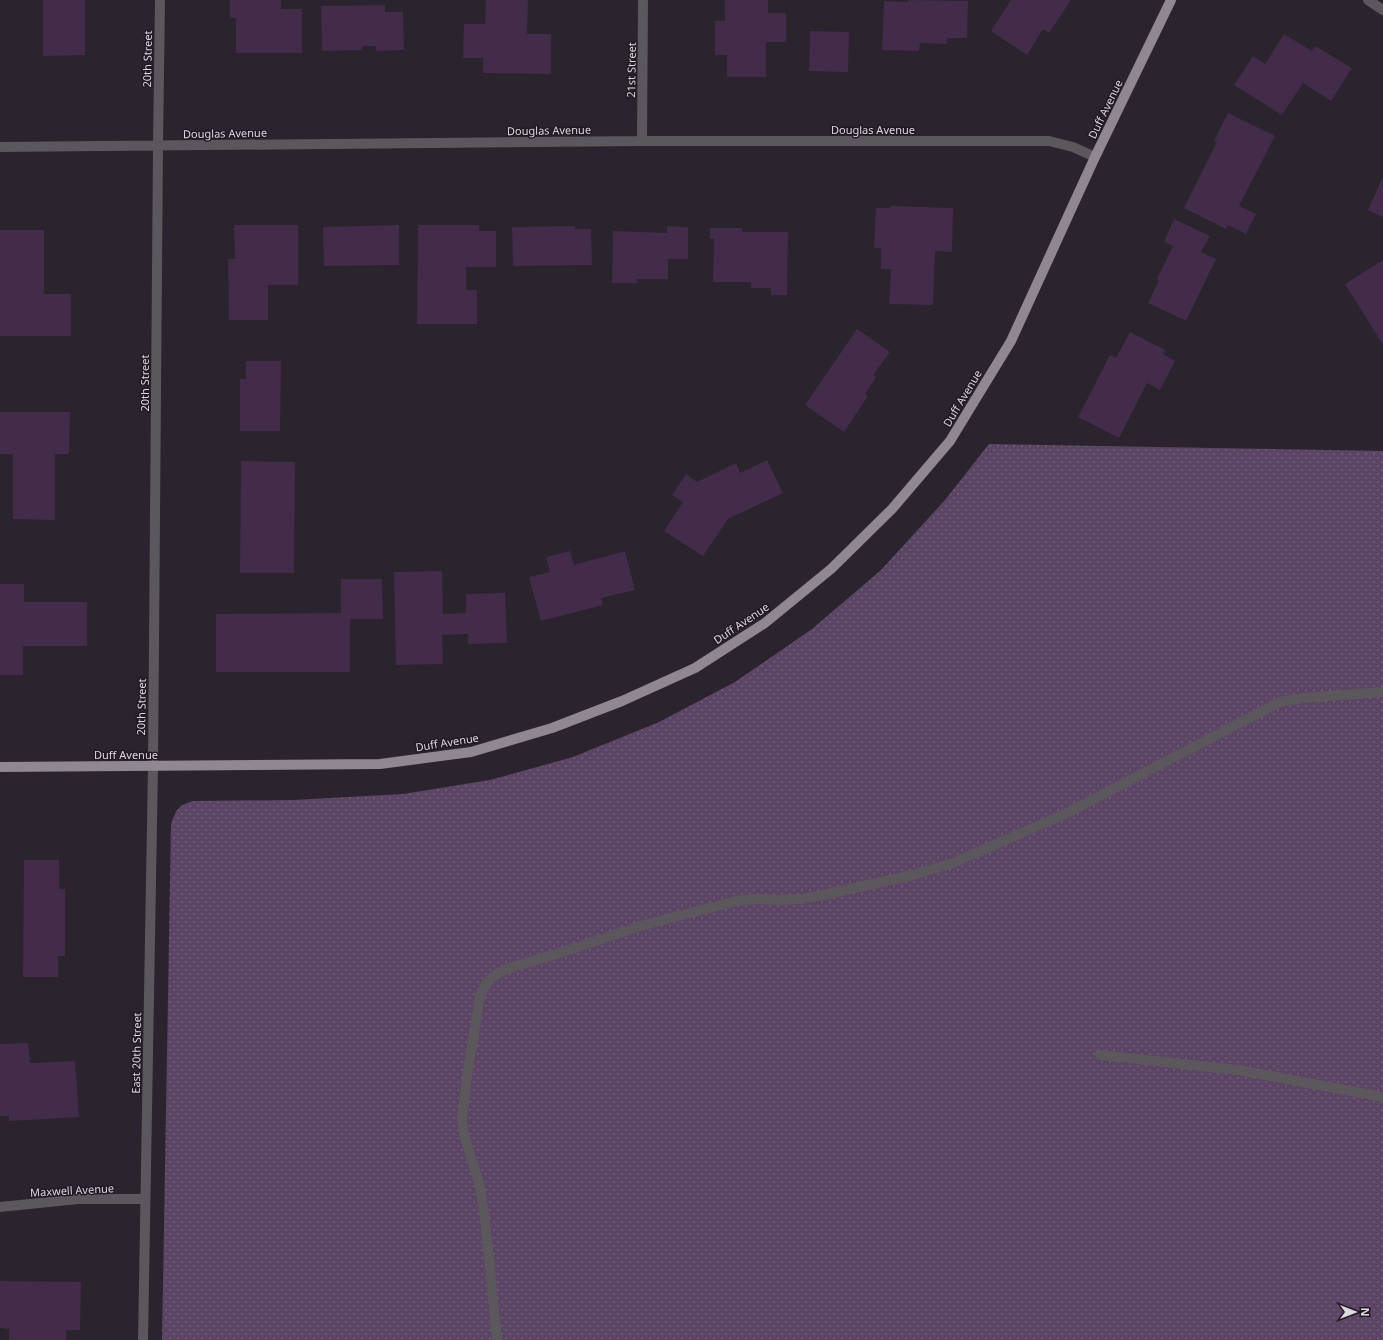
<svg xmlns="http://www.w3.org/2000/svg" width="1383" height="1340" font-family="'Noto Sans',sans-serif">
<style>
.grass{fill:url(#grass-dots)}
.building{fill:#422c4a}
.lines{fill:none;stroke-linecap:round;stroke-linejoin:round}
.minor{stroke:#5b575d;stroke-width:10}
.major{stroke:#908793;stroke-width:10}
.labels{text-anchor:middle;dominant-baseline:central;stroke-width:3;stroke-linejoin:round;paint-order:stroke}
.street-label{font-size:11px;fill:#ded8e0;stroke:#211924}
</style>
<defs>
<pattern id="grass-dots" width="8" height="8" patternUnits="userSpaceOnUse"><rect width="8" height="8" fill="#5b4464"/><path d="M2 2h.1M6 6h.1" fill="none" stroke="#725e7a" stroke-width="1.8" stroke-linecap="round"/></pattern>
</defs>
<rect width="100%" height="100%" fill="#2b232e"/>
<path class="grass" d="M989 444 1383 451V1340H162L171 824C176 810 179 804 194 801L293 800 403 794 490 780 573 757 659 722 735 682 812 629 881 570 945 500Z"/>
<path class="building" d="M43 0H85V55L43 56Z
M230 0H281V9H302V53H236V18H230Z
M486 0H528L527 34H551V74L483 73V58H463L464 24H485Z
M725 0H768V13H786V42H766V77H727V55H715V21H725Z
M908 0 968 1 967 38H947V44L920 43 919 51 882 50 884 1 908 2Z
M1011 0H1071L1049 33 1043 29 1027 55 991 31Z
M385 5V12H403L404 50 376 51V46H362V50L322 51 321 6Z
M810 31 849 32 848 72 809 71Z
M1284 34 1312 51 1315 46 1352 68 1331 101 1303 83 1282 115 1234 85 1253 56 1265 64Z
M1228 113 1275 136 1239 206 1256 214 1246 234 1228 225 1226 229 1184 208 1217 142 1214 141Z
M1383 177V217L1368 210Z
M890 206 953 208 952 252 935 251 933 305 889 304 891 269H881V248H874L876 208H890Z
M1174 219 1210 236 1201 252 1216 259 1186 321 1148 303 1159 280 1157 279 1173 246 1164 242Z
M234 225H298V285H268V320H229L228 259H235Z
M399 225V265L324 266 323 227Z
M418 225H479V231H496V267H466V290H477V324H417Z
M575 226V229H591L592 265 513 266 512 227Z
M667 226 688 227V259H668V279H637V283H612L613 231 667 233Z
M710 228H742V232H788L787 295H771V288H751V282H713L714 239H710Z
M0 230H44V294H71V336H0Z
M1383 260V345L1345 284Z
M857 329 890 352 873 375 876 377 865 394 868 396 844 432 805 405Z
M1130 332 1165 350 1163 354 1175 361 1160 390 1147 383 1119 438 1078 417 1110 355 1116 358Z
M246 361H281L280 431H240V379H246Z
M0 412H70L69 454H55V520L13 519V454H0Z
M767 460 783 493 728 519 703 556 664 531 683 502 672 495 686 474 697 482 736 463 740 473Z
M241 461 295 462 294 573H240Z
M570 551 574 565 625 551 635 590 601 598 603 605 541 621 529 577 550 572 546 557Z
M442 571 443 614 466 613V594L505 593 507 643 468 644V634L442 635 443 664 396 665 394 572Z
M341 579H382L383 619H350V672H216V614L341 613Z
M0 584H24V602H87V646H23V675H0Z
M24 860H59V889H65V956H58V977H23Z
M28 1043 30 1063 75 1061 79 1117 9 1121V1116H0V1044Z
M0 1281 81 1282 80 1330H66V1340H9V1329L0 1328Z"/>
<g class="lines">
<path class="minor" d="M1368 0 1383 10
M642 141 643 0
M0 147 642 141H1049L1073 147 1095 157
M1100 1055 1238 1070 1383 1097
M0 1207 78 1199H145
M143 1340 153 766 158 146 160 0
M497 1340 485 1219 480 1187 464 1134 462 1119 467 1076 480 996 486 984 495 975 509 968 560 953 644 925 736 901 755 899 780 900 801 899 823 895 913 875 953 863 1067 813 1280 702 1302 698 1383 692"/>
<path class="major" d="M0 767 380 764 471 752 552 728 622 701 695 668 765 623 831 569 892 509 950 441 1011 341 1095 157 1171 0"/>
</g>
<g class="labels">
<g class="street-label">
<text transform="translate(147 59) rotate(-89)">20th Street</text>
<text transform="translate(631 70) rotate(-89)">21st Street</text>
<text transform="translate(1105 109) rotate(-64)">Duff Avenue</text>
<text x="873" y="129">Douglas Avenue</text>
<text transform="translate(549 130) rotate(-1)">Douglas Avenue</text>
<text transform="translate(225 133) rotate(-1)">Douglas Avenue</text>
<text transform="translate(144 383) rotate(-90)">20th Street</text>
<text transform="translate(962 398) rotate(-59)">Duff Avenue</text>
<text transform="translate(741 623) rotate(-34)">Duff Avenue</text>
<text transform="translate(141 707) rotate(-89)">20th Street</text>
<text transform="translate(447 742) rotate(-9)">Duff Avenue</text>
<text x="126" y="754">Duff Avenue</text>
<text transform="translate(136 1053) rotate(-89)">East 20th Street</text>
<text transform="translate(72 1190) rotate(-3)">Maxwell Avenue</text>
</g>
</g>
<g transform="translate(1355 1312) rotate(90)" stroke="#211924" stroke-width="3" paint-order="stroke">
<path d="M0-3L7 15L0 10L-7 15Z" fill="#ded8e0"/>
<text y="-6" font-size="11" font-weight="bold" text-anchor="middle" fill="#ded8e0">N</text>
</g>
</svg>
